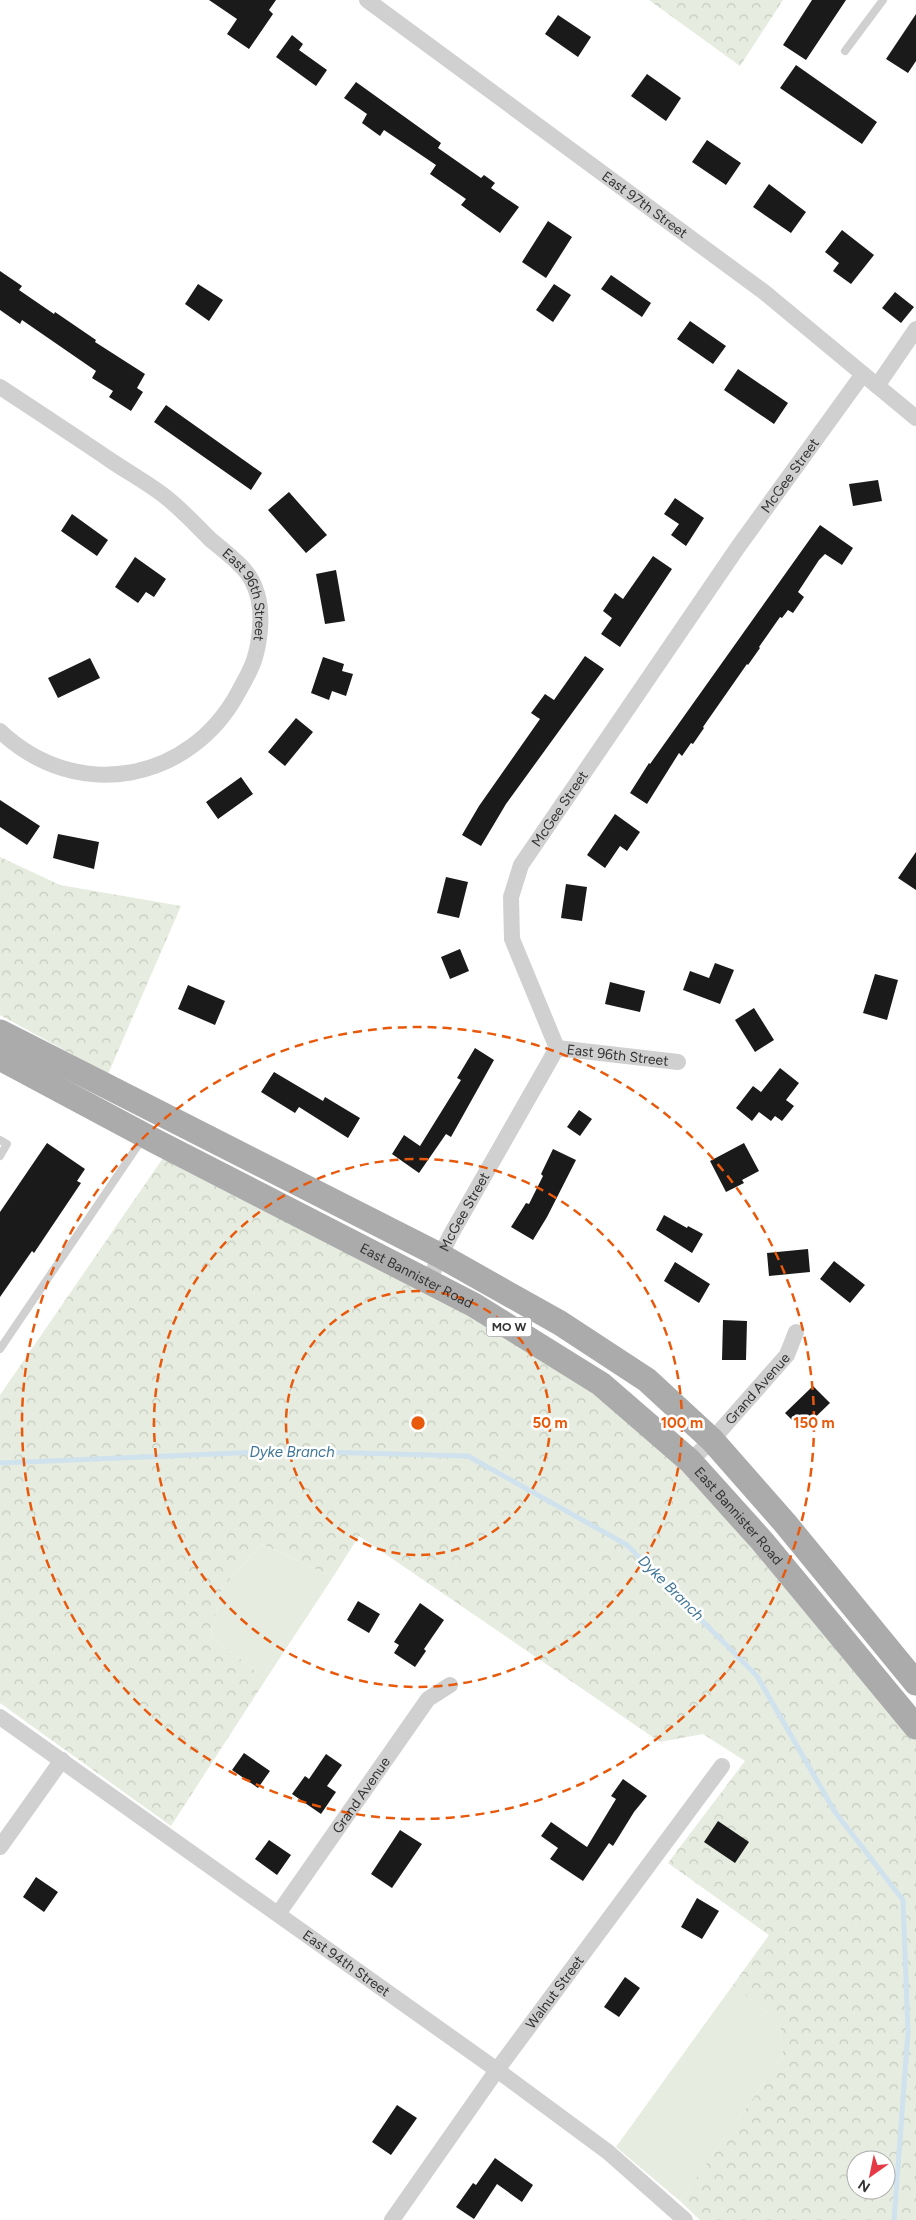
<svg xmlns="http://www.w3.org/2000/svg" width="916" height="2220" font-family="Figtree,sans-serif">
<style>
.grass{fill:#e6ecdf}
.forest{fill:url(#forest-crowns);fill-rule:evenodd}
.lines{fill:none;stroke-linecap:round;stroke-linejoin:round}
.stream{stroke:#cfe2ee;stroke-width:5}
.building{fill:#1a1a1a}
.service{stroke:#d0d0d0;stroke-width:8}
.minor{stroke:#d0d0d0;stroke-width:16}
.primary{stroke:#ababab;stroke-width:25}
.ring{fill:none;stroke:#e8590c;stroke-width:2.5;stroke-dasharray:9 6}
.labels{text-anchor:middle;dominant-baseline:central;stroke-width:5;stroke-linejoin:round;paint-order:stroke}
.shield{fill:#fff;stroke:#707070;stroke-width:1}
.shield-label{font-size:12px;font-weight:bold;fill:#333}
.street-label{font-size:14px;fill:#333;stroke:#fff}
.water-label{font-size:15px;font-style:italic;fill:#3f7597;stroke:#fff}
.centre{fill:#e8590c;stroke:#fff;stroke-width:2.5}
.ring-label{font-size:15px;text-anchor:middle;font-weight:bold;fill:#e8590c;stroke:#fff;stroke-width:5;stroke-linejoin:round;paint-order:stroke}
</style>
<defs>
<pattern id="forest-crowns" width="20" height="18" patternUnits="userSpaceOnUse" patternTransform="scale(1.25)"><rect width="20" height="18" fill="#e6ecdf"/><path d="M2 6a3 3 0 1 1 6 0M12 15a3 3 0 1 1 6 0" fill="none" stroke="#c6cbc0"/></pattern>
</defs>
<rect width="100%" height="100%" fill="#fff"/>
<path class="grass" d="M262 1544 333 1577 266 1679 210 1636 222 1588Z
M733 1985 780 2024 783 2056 680 2201 616 2147Z"/>
<path class="forest" d="M649 0H783L740 66Z
M0 857 60 885 181 906 108 1074 0 1015Z
M163 1158 480 1320 555 1367 609 1404 665 1453 731 1523 890 1715 916 1740V2220H700L680 2201 783 2056 780 2024 733 1985 769 1935 668 1863 745 1761 703 1734 660 1742 359 1536 333 1577 262 1544 222 1588 210 1636 266 1679 171 1826 0 1703V1395ZM856 2160H886V2190H856Z"/>
<g class="lines">
<path class="stream" d="M0 1463 283 1451 468 1456 627 1545 757 1676 835 1812 903 1900 908 2032 894 2220"/>
</g>
<path class="building" d="M209 0H276L269 10 273 14 249 49 227 34 237 19Z
M812 0H846L806 60 783 45Z
M916 14V61L908 73 886 59Z
M558 15 591 37 578 57 545 34Z
M292 35 303 44 299 50 327 70 316 86 276 57Z
M796 65 877 122 862 144 780 88Z
M647 74 681 98 666 121 631 96Z
M356 82 441 143 438 148 481 178 484 175 495 183 491 188 519 207 500 233 461 205 466 199 430 174 436 165 384 130 380 136 362 123 367 114 344 98Z
M707 140 741 163 726 185 692 162Z
M769 184 806 212 791 233 753 207Z
M548 221 572 237 546 278 522 262Z
M842 230 874 255 851 284 833 271 839 263 825 252Z
M0 271 22 286 19 290 54 314 55 312 96 340 95 342 145 374 137 388 143 392 131 411 109 397 113 391 92 378 96 371 22 320 20 324 0 310Z
M611 275 651 303 642 317 601 289Z
M198 284 223 300 209 321 185 304Z
M554 284 571 295 553 322 536 310Z
M895 292 914 307 901 323 882 308Z
M690 321 726 346 713 364 677 339Z
M738 369 788 403 774 424 724 390Z
M166 405 262 473 251 490 154 422Z
M878 480 882 501 853 506 849 484Z
M289 492 327 535 306 553 268 510Z
M675 498 704 518 686 546 671 535 679 524 664 514Z
M72 514 108 540 97 556 61 531Z
M820 525 853 548 842 565 825 554 819 560 798 592 804 597 793 613 788 610 782 618 780 617 759 647 760 648 748 665 747 664 703 727 704 728 693 744 691 743 682 756 679 753 647 804 630 793 649 763 650 764Z
M653 556 672 569 620 647 601 634 612 618 603 611 615 593 623 599Z
M135 557 166 579 154 597 146 592 138 603 115 587Z
M336 570 345 621 325 624 316 574Z
M585 656 604 669 506 804 481 846 462 835 479 806 540 719 531 713 545 694 554 700Z
M323 657 344 664 342 671 353 674 346 696 332 691 329 700 311 693Z
M90 658 100 678 58 698 48 678Z
M296 718 313 732 285 766 268 752Z
M241 777 253 794 218 819 206 802Z
M0 800 40 826 27 845 0 827Z
M615 814 640 832 627 851 620 846 605 868 587 855Z
M58 834 99 842 94 869 53 858Z
M916 852V890L898 878Z
M446 877 468 882 459 918 437 913Z
M566 884 587 887 582 921 561 918Z
M460 949 469 971 450 979 441 957Z
M715 963 734 970 720 1004 683 990 690 971 709 978Z
M875 974 898 980 887 1020 863 1013Z
M610 982 645 991 640 1012 605 1004Z
M188 985 225 1001 215 1025 178 1009Z
M754 1008 774 1040 755 1052 735 1020Z
M475 1048 494 1060 451 1137 446 1134 419 1173 392 1154 404 1135 420 1146 461 1080 457 1078Z
M780 1068 799 1083 786 1100 794 1106 782 1121 775 1116 771 1121 759 1112 752 1121 736 1108 753 1086 761 1092Z
M274 1072 323 1101 325 1097 360 1118 348 1138 299 1107 295 1113 261 1092Z
M579 1110 592 1119 580 1136 567 1127Z
M47 1143 85 1169 77 1181 81 1183 34 1253 32 1251 0 1297V1212Z
M744 1143 759 1171 742 1180 744 1183 726 1192 710 1161Z
M553 1149 576 1160 547 1217 533 1240 511 1227 526 1203 529 1204 543 1176 541 1174Z
M664 1215 687 1228 688 1226 703 1234 692 1253 656 1230Z
M808 1249 810 1272 769 1276 767 1253Z
M834 1261 865 1285 850 1303 820 1279Z
M675 1262 710 1284 699 1303 664 1281Z
M723 1320 747 1321 746 1360H722Z
M813 1386 830 1403 802 1430 785 1413Z
M358 1601 380 1614 369 1633 347 1620Z
M420 1603 444 1620 424 1649 426 1651 415 1667 394 1653 399 1645 394 1642Z
M244 1753 270 1771 258 1788 232 1770Z
M326 1754 342 1765 327 1786 336 1792 321 1814 292 1794 305 1776 309 1779Z
M623 1779 647 1796 634 1812 613 1846 609 1843 583 1881 550 1859 558 1848 541 1836 551 1822 587 1847 616 1799 611 1796Z
M718 1821 749 1842 735 1863 704 1842Z
M400 1830 422 1844 392 1888 371 1874Z
M269 1840 291 1855 277 1875 255 1859Z
M36 1877 58 1892 44 1912 23 1897Z
M697 1898 719 1911 702 1939 681 1927Z
M625 1977 640 1988 619 2017 604 2007Z
M397 2105 417 2118 391 2155 372 2142Z
M495 2158 533 2185 522 2202 497 2184 474 2219 456 2207 473 2183 476 2185Z"/>
<g class="lines">
<path class="service" d="M845 51 883 0
M0 1140 7 1144 0 1156
M0 1349 143 1138"/>
<g class="minor">
<path id="s1" d="M367 0 764 292 916 418"/>
<path d="M877 386 916 329"/>
<path id="s2" d="M0 387C38 412 76 437 113 462 131 474 151 485 167 498 183 511 197 526 211 540 223 550 238 561 247 573 261 592 262 617 259 638 256 661 250 671 239 691 191 782 77 804 0 731"/>
<path id="s3" d="M557 1048 678 1062"/>
<path id="s4" d="M428 1282 450 1236 557 1048 512 939 511 897 521 865 738 547 863 374"/>
<path id="s5" d="M690 1461 712 1440 787 1355 796 1332"/>
<path id="s6" d="M0 1717 497 2070 608 2152 685 2220"/>
<path d="M0 1847 62 1760"/>
<path id="s7" d="M278 1914 428 1699 450 1685"/>
<path id="s8" d="M392 2220 497 2070 722 1766"/>
</g>
<g class="primary">
<path d="M0 1032 441 1256 560 1323 647 1380 712 1440 785 1523 916 1683"/>
<path id="s9" d="M0 1058 155 1141 474 1305 601 1384 690 1461 762 1541 916 1727"/>
</g>
</g>
<g class="ring">
<circle cx="418" cy="1423" r="132"/>
<circle cx="418" cy="1423" r="264"/>
<circle cx="418" cy="1423" r="396"/>
</g>
<g class="labels">
<rect class="shield" x="486.5" y="1317.5" width="45" height="19" rx="4"/>
<g class="shield-label">
<text x="509" y="1327">MO W</text>
</g>
<g class="street-label">
<text stroke="none"><textPath href="#s1" startOffset="345">East 97th Street</textPath></text>
<text stroke="none"><textPath href="#s4" startOffset="934">McGee Street</textPath></text>
<text stroke="none"><textPath href="#s2" startOffset="330">East 96th Street</textPath></text>
<text stroke="none"><textPath href="#s4" startOffset="529">McGee Street</textPath></text>
<text stroke="none"><textPath href="#s3" startOffset="61">East 96th Street</textPath></text>
<text stroke="none"><textPath href="#s4" startOffset="79">McGee Street</textPath></text>
<text stroke="none"><textPath href="#s9" startOffset="470">East Bannister Road</textPath></text>
<text stroke="none"><textPath href="#s5" startOffset="99">Grand Avenue</textPath></text>
<text stroke="none"><textPath href="#s9" startOffset="875">East Bannister Road</textPath></text>
<text stroke="none"><textPath href="#s7" startOffset="145">Grand Avenue</textPath></text>
<text stroke="none"><textPath href="#s6" startOffset="425">East 94th Street</textPath></text>
<text stroke="none"><textPath href="#s8" startOffset="280">Walnut Street</textPath></text>
</g>
<g class="water-label">
<text x="292" y="1452">Dyke Branch</text>
<text transform="translate(671 1588) rotate(45)">Dyke Branch</text>
</g>
</g>
<circle cx="418" cy="1423" r="8" class="centre"/>
<g class="ring-label">
<text x="550" y="1428">50 m</text>
<text x="682" y="1428">100 m</text>
<text x="814" y="1428">150 m</text>
</g>
<g transform="translate(871 2175) rotate(213)"><circle r="24" fill="#ffffff" stroke="#adadad"/>
<path d="M0-4L9 19L0 12L-9 19Z" fill="#e63946"/>
<text y="-8" font-size="14" font-weight="bold" text-anchor="middle" fill="#333333">N</text>
</g>
</svg>
